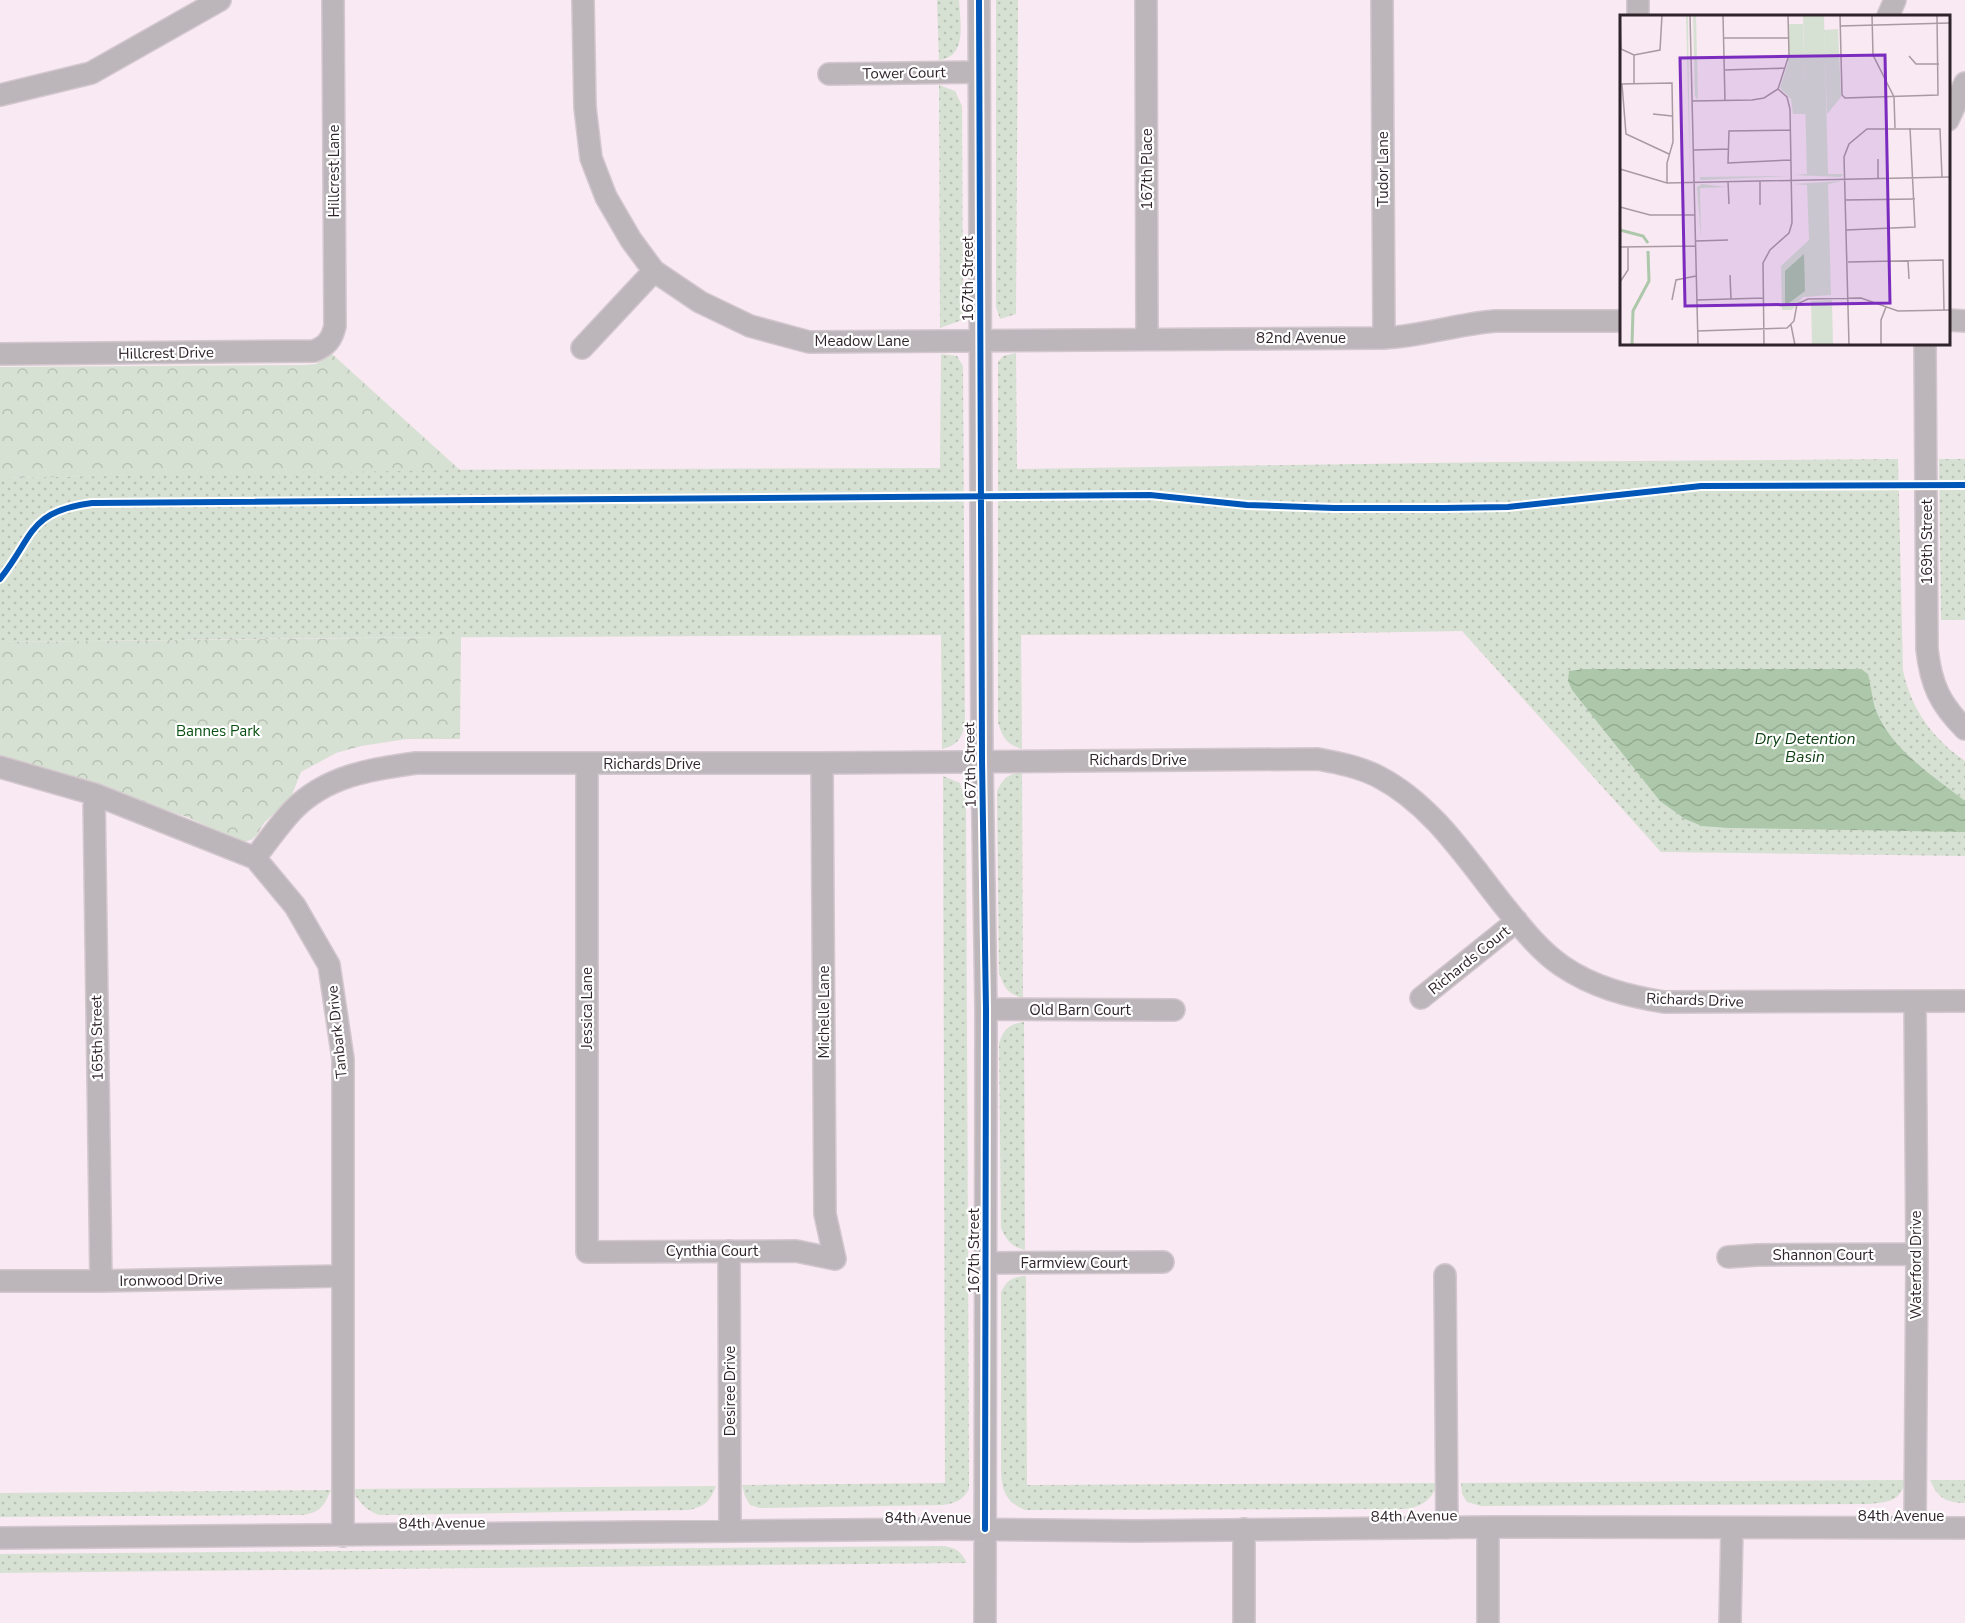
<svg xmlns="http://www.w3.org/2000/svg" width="1965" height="1623" font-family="'Nunito Sans',sans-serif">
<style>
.grass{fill:url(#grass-dots)}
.park{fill:url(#park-crowns)}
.water{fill:url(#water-waves)}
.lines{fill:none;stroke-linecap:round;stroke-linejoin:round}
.minor-casing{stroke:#d3c7ce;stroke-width:24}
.minor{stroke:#bcb5b9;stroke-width:21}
.cycleway-casing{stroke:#fff;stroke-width:10}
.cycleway{stroke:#0057b8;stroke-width:6}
.labels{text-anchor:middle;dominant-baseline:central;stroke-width:4.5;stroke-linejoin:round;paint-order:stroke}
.street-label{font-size:15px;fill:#30242b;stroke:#fff}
.park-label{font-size:15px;fill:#0a5013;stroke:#fff}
.water-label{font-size:16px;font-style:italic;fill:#104114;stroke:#fff}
.inset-river{fill:none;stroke:#acc7a9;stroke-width:3}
.inset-road{fill:none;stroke:#a99aa2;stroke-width:1.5}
.view{fill:#7b2cbf;fill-opacity:0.15;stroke:#7b2cbf;stroke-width:3}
.inset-edge{fill:none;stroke:#30242b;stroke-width:3}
</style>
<defs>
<pattern id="grass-dots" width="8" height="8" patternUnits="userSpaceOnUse" patternTransform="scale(1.5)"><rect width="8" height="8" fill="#d7e1d3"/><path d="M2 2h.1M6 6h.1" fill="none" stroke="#b9c1b5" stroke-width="1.8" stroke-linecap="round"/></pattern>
<pattern id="park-crowns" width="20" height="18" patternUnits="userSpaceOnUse" patternTransform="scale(1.5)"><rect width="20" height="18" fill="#d7e1d3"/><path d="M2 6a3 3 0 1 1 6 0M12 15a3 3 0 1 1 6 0" fill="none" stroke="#b9c1b5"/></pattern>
<pattern id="water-waves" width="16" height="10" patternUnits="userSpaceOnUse" patternTransform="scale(1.5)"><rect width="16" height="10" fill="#acc7a9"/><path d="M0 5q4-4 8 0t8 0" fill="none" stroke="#94ab92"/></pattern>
</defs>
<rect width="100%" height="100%" fill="#f9e9f2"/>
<path class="grass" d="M937 0H959C960 21 968 57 939 60Z
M996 0H1018L1016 314 1000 319 996 307Z
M939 85 955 91 962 106 963 311 962 320 940 328Z
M1016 353 1017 469 1501 462 1898 459 1903 670C1911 709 1932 738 1965 761V856L1661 852 1462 631 1291 634 1021 635 1022 749C1006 744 1002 737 998 722V362L1003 356Z
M941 354 957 356 963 366 965 724C961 739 958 745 942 749L941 635 332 638 0 642V478L365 470 940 468Z
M1939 459H1965V620H1941Z
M1022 772 1023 998C1008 994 1004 988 999 973L997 791C1003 778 1008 774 1022 772Z
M943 776 960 783 966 803 969 1489C963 1500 956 1503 943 1505L760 1508 750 1505 745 1496 742 1485 945 1483Z
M1024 1022 1025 1250C1012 1247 1007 1241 1001 1228L999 1043C1004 1029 1009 1024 1024 1022Z
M1026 1276 1027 1485 1438 1483C1432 1499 1423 1507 1405 1509L1025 1510C1006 1502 1002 1491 1001 1472V1292C1007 1280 1012 1277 1026 1276Z
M1906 1480C1900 1502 1889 1502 1868 1504L1481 1506 1467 1502 1462 1494 1461 1483Z
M1930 1480H1965V1503C1946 1503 1937 1497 1930 1480Z
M716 1486C710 1501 706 1506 689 1510L379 1515C366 1510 358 1502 352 1489Z
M331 1490C324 1506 320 1513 302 1515L0 1517V1493Z
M943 1546C956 1548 961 1551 967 1563L0 1573V1554Z"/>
<path class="park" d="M332 354 460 470 0 478V367L304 365 316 364Z
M461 637 460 739H407L361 746 336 753 301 772 291 797 264 823 256 836 251 840 242 842 187 817 51 772 0 762V642Z"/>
<path class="water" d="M1585 669H1861L1868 674C1871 685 1872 699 1876 711 1893 751 1932 775 1965 801V832L1729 828 1702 826 1685 819 1660 801 1572 690 1568 681 1569 671Z"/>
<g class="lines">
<g class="minor-casing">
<path id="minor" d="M583 0 585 107 591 158 606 197 631 240 654 271 700 302 750 326 809 342 1384 338C1422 336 1458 324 1495 321H1622
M979 0 982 761 986 1009 985 1623
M1146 0 1147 339
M1382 0 1384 338
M1638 0V16
M1888 16 1895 0
M829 74 979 72
M0 95 91 73 220 0
M1948 120 1965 83
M1948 320 1965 321
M1925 344 1927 649C1931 685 1940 704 1965 729
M582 348 654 271
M0 354 314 351C327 346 332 339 335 326L333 0
M587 764V1252L796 1251 835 1259 825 1214 822 763
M0 767 94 794 255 858 295 906 329 965 343 1059V1536
M94 794 101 1281
M255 858C267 842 279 825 293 810 326 776 371 769 416 763H822L1318 759C1339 763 1360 767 1379 777 1433 805 1468 861 1505 907 1522 928 1539 950 1562 966 1593 987 1627 996 1664 1002L1965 1001
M1421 998 1517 921
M986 1009 1174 1010
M729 1251 730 1531
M1728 1257 1757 1255 1917 1254
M986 1263 1163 1262
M1445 1275 1447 1528
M0 1281H101L342 1276
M1488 1527V1623
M1915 1528 1917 1254 1915 1002
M1244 1529V1623
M0 1538 949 1529 1136 1531 1488 1527 1965 1528
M1730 1623 1732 1528"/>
</g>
<use href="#minor" class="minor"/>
<g class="cycleway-casing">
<path id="cycleway" d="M979 0 982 761 986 1009 985 1529
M0 579C35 535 27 512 92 503L1150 495 1247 505 1334 508H1444L1508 507 1701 486 1965 485"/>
</g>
<use href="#cycleway" class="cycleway"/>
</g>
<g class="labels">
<g class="street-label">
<text transform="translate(904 73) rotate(-1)">Tower Court</text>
<text transform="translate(1147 169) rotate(-90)">167th Place</text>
<text transform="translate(1383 169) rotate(-90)">Tudor Lane</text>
<text transform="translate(334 171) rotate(-90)">Hillcrest Lane</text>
<text transform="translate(968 279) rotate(-90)">167th Street</text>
<text x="1301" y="338">82nd Avenue</text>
<text x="862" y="341">Meadow Lane</text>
<text transform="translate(166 353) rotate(-1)">Hillcrest Drive</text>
<text transform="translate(1927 542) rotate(-90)">169th Street</text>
<text x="1138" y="760">Richards Drive</text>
<text x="652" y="764">Richards Drive</text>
<text transform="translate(970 765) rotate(-91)">167th Street</text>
<text transform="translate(1469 960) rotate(-39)">Richards Court</text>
<text transform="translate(1695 1000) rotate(2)">Richards Drive</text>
<text transform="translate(587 1008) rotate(-90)">Jessica Lane</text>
<text x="1080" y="1010">Old Barn Court</text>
<text transform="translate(824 1012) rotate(-90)">Michelle Lane</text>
<text transform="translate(337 1032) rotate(-96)">Tanbark Drive</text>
<text transform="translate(97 1038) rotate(-91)">165th Street</text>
<text x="712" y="1251">Cynthia Court</text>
<text transform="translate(974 1251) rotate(-90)">167th Street</text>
<text x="1823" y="1255">Shannon Court</text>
<text x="1074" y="1263">Farmview Court</text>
<text transform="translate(1916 1265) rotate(-90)">Waterford Drive</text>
<text transform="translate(171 1280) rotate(-1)">Ironwood Drive</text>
<text transform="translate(730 1391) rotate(-90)">Desiree Drive</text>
<text transform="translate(1414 1516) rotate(-1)">84th Avenue</text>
<text x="1901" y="1516">84th Avenue</text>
<text x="928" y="1518">84th Avenue</text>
<text transform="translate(442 1523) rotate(-1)">84th Avenue</text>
</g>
<g class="park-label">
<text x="218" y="731">Bannes Park</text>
</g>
<g class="water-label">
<text x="1805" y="739">Dry Detention<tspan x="1805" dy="18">Basin</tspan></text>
</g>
</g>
<g transform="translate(1620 15)">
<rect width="330" height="330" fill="#f9e9f2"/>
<path d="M66 0H68L70 165ZM73 0H76L78 85 75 81ZM183 0H204L208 159H223L221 162 173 160 187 159ZM79 137 80 162 169 161 80 165ZM222 166 208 169 211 280 183 282 172 295H162L161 251 189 225 187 170 173 169ZM82 169 107 172 80 173 81 224 77 172ZM212 285 213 330H192L191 286Z" fill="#d7e1d3"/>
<path d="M169 9H183L186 99H173L171 84 160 73 168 48ZM218 14 221 82 207 99 204 15Z" fill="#d7e1d3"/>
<path d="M184 239 185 276 165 291V256Z" fill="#acc7a9"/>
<path class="inset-river" d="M0 215 23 221 28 228M12 330 13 296 29 266 28 236"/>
<path class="inset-road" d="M0 0 1 34 14 40 40 35 42 0M70 0 78 330M103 0 105 86M220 0 222 80 225 83 318 80 317 0M252 0 253 40 274 82 275 113M220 11 330 8M103 23H168M14 40V69M289 41 296 49H319M104 55 165 53M0 69 52 68 53 127 47 148V168M2 69 6 119 49 139M72 86 132 85 144 83 158 74 169 40 168 0M33 99 52 101M170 115 109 116 108 148 171 145M74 135 109 134M258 144V163M0 154 47 168 330 162M140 166V190M108 167 109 189M225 185 295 184M0 192 30 200H75M226 215 295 212 290 113M76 226 108 225M0 232 76 231M288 246 289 264M228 247 323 245 324 295M110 260 111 284M0 267 8 255V232M52 285 56 265 76 261M77 285 143 283M171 310 175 330M77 316 167 313 174 306 177 289 188 284 241 283 278 296 330 295M144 330 143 248 150 235 169 218 172 208 170 94 167 82 158 74M229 330 224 142 229 129 247 114H320L322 162M261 330V305L266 292"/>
<path class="view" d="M265 40 270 288 65 291 60 43Z"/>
<rect width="330" height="330" class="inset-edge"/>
</g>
</svg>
